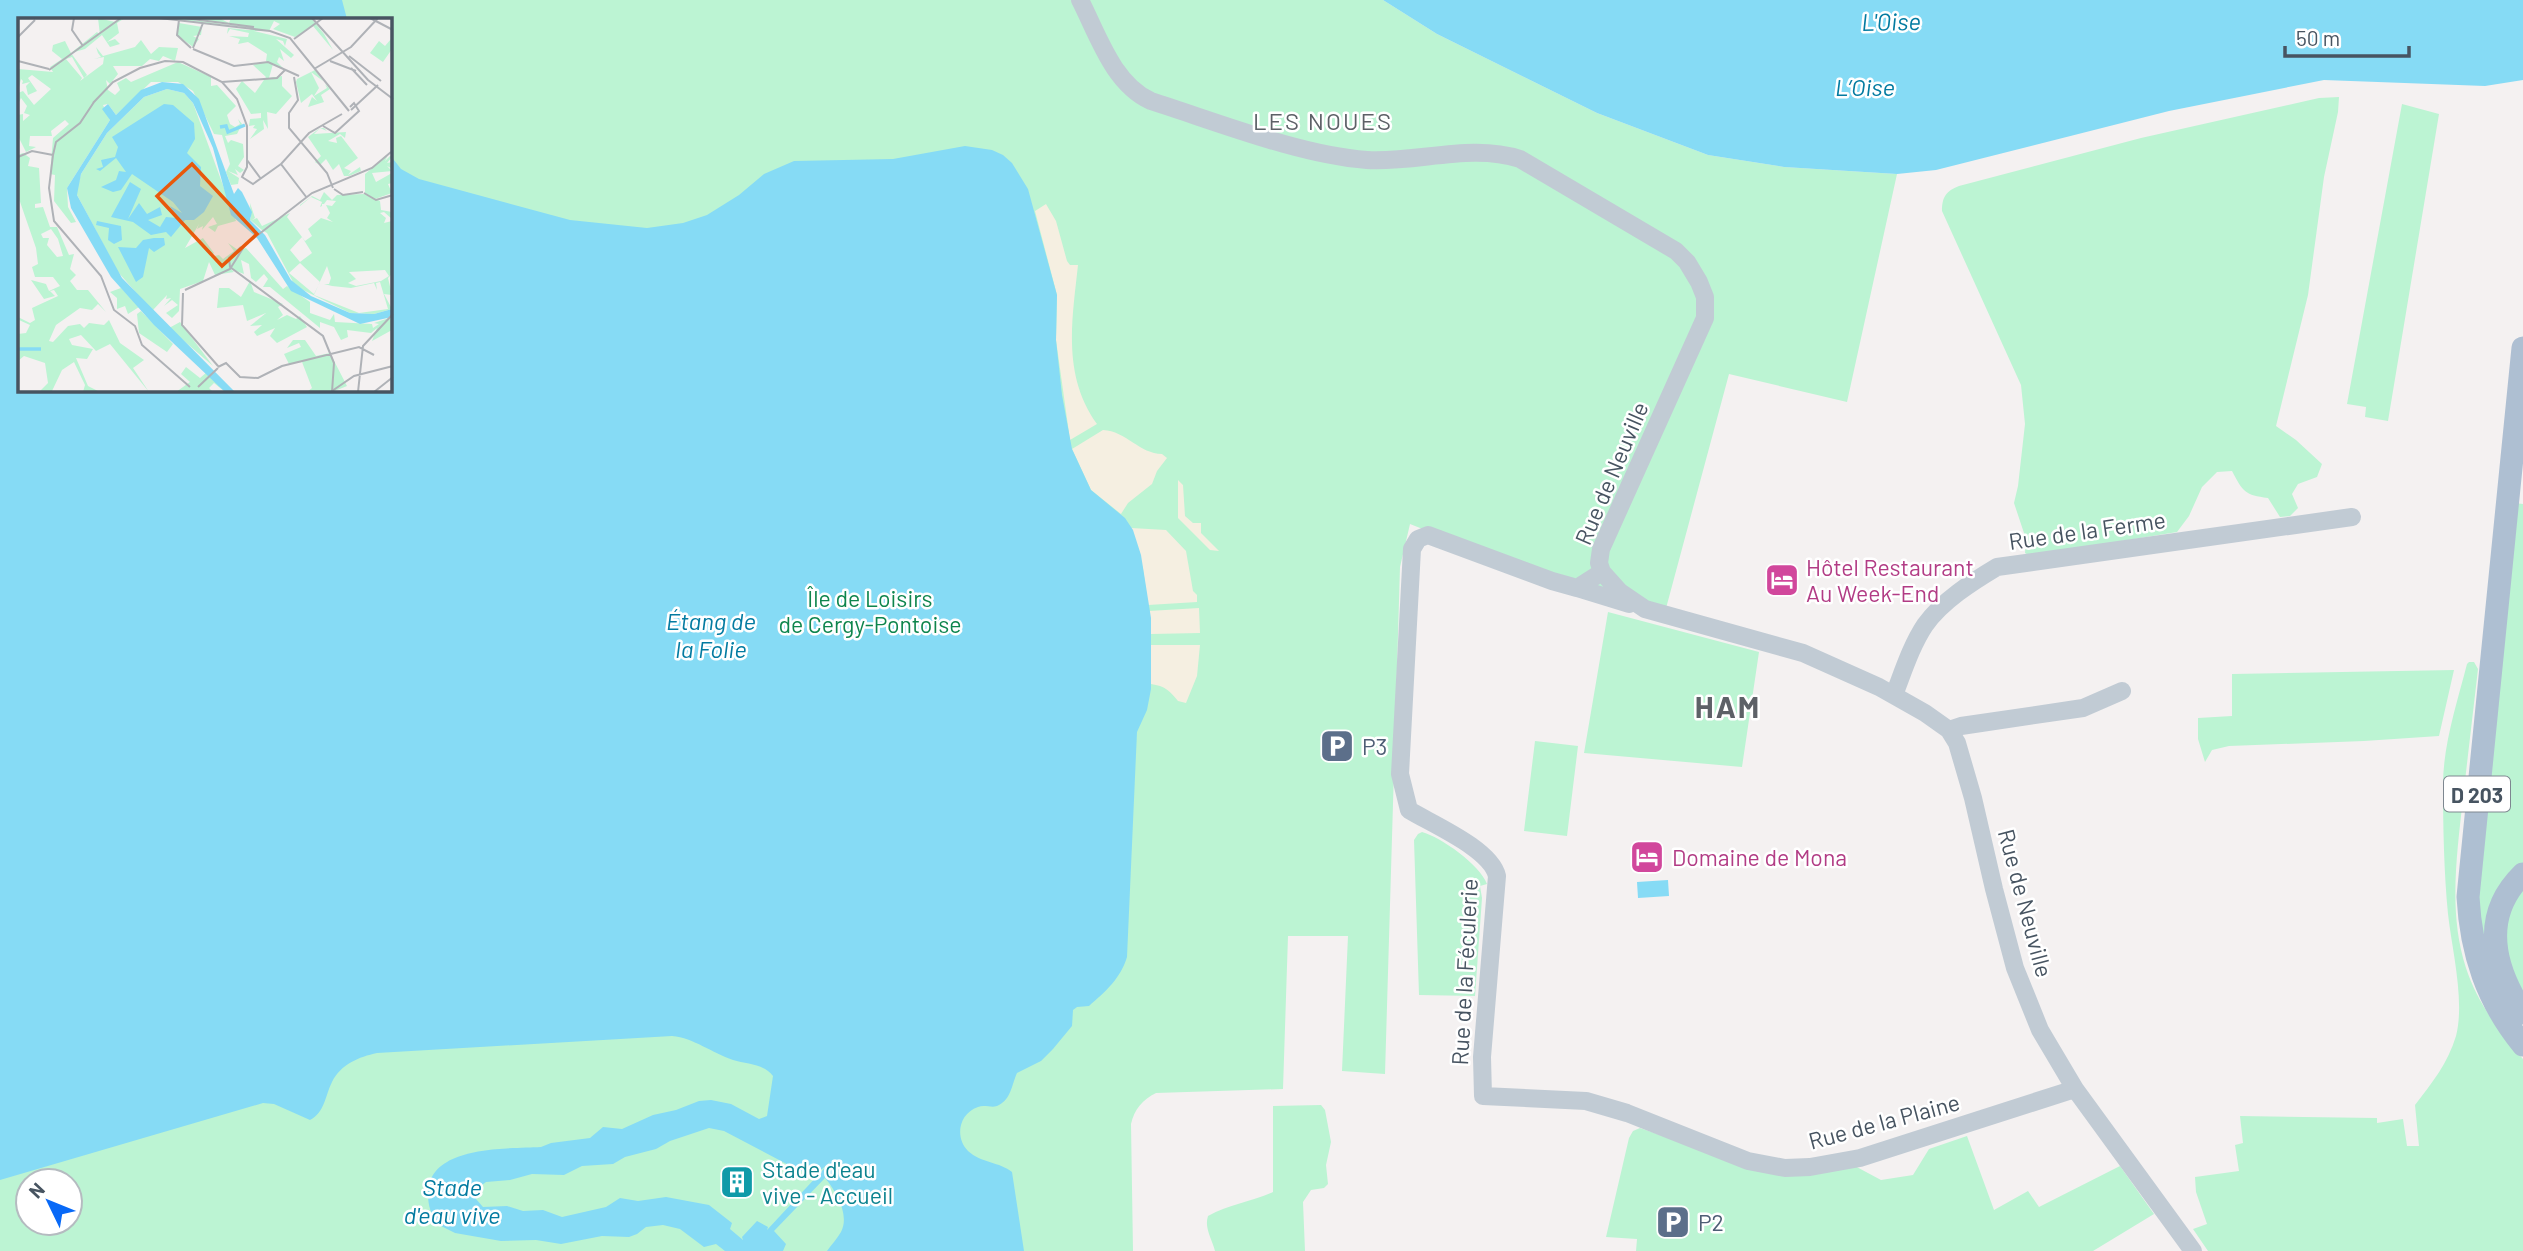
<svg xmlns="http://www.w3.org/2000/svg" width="2523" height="1251" font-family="Barlow,sans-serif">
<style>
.green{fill:#bcf4d3;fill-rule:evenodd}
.sand{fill:#f5efe1}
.water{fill:#86dbf5;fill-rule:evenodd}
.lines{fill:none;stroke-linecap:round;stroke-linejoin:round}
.minor{stroke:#c1cbd4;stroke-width:18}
.major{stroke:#aebfd2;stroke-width:23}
.labels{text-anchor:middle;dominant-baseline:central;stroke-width:5;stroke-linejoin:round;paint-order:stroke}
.shield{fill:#fff;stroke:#7e8790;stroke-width:2}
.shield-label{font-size:21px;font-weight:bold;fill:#475461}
.street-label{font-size:23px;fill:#475461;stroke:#fff}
.hotel-label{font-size:23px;fill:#b23c85;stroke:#fff;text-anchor:start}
.park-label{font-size:23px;fill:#0e854d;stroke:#fff}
.service-label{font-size:23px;fill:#4e5e75;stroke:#fff;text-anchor:start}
.culture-label{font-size:23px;fill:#0d838f;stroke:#fff;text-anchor:start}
.water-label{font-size:24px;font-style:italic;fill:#037ba1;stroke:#fff}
.neighbourhood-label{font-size:24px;letter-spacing:2px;fill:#5d6167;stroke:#fff}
.district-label{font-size:30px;font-weight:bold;letter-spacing:2px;fill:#5d6167;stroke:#fff}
.inset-river{fill:none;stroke:#86dbf5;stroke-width:3.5}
.inset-road{fill:none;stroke:#afb2b7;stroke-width:2}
.view{fill:#e8590c;fill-opacity:0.15;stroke:#e8590c;stroke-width:3.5}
.inset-edge{fill:none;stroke:#475461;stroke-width:3.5}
</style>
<rect width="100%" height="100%" fill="#f4f1f1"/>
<path class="green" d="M0 0H1383L1437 34 1597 113 1708 155 1784 167 1897 174 1847 402 1729 374 1665 612 1546 578 1410 524 1400 567 1385 1074 1342 1071 1348 936H1288L1283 1089 1156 1093C1143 1099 1134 1110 1131 1124L1133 1251H0ZM19 19H390V390H19ZM28 1181H70V1223H28Z
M2339 97 2338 112 2324 177 2308 295 2276 426 2296 440 2322 464 2317 477 2298 484 2292 494 2298 508 2290 516 2280 517 2268 498C2245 495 2243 492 2232 471L2217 472 2202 487 2189 516 2177 532 2030 556 2025 553 2026 539 2014 503 2018 486 2025 424 2021 385 1942 211C1942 197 1946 191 1959 186L2141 138 2319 98Z
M2402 104 2439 114 2388 421 2365 417 2366 407 2347 404Z
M2515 503 2523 504V863L2487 941 2480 937 2477 900Z
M1608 612 1759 652 1742 767 1584 753Z
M2469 662H2474L2478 669C2473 712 2468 755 2463 798 2457 854 2448 913 2466 968 2477 1002 2500 1033 2523 1059V1251H2208L2193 1229 2207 1224 2196 1192 2195 1177 2239 1171 2235 1145 2243 1143 2240 1116 2377 1118V1123L2403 1119 2407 1146H2419L2415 1105C2432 1083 2448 1063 2456 1036 2465 1001 2452 950 2448 914 2444 873 2443 826 2443 785 2443 745 2457 703 2467 664Z
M2454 670 2439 736 2364 741 2229 746 2212 750 2205 762 2198 739V718L2232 716V674Z
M1535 741 1578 746 1567 836 1524 831Z
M1422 832C1441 837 1480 865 1487 884L1480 886 1482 898 1475 996 1419 995 1414 840 1418 834Z
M2523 887V998C2504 960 2497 924 2523 887Z
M1321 1105 1325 1110 1331 1142 1326 1165 1328 1184 1324 1188 1311 1190 1303 1202 1305 1251H1215C1212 1239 1204 1228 1208 1216 1229 1204 1251 1202 1273 1192V1106Z
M1640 1128 1726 1158 1853 1165 1881 1180 1913 1175 1929 1149 1967 1136 1994 1210 2028 1191 2039 1207 2120 1166 2154 1214 2093 1251H1636L1637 1239 1606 1237 1629 1138 1633 1131Z"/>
<path class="sand" d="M1046 204 1056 221 1067 261 1070 265H1078C1072 321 1062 375 1097 424L1070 440 1056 340 1057 295 1035 211Z
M1103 430C1126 431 1140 454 1162 454L1167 458 1157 471 1152 484 1128 503 1121 514 1091 490 1072 449Z
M1178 480 1183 485 1185 516 1193 523H1201V533L1219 551 1210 550 1178 518Z
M1131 528 1166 530 1186 551 1193 591 1197 595V602L1148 605 1143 569Z
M1199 608 1200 633 1151 634 1149 611Z
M1151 645H1200L1197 676 1186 703 1178 701C1170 691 1165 686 1151 684Z"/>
<path class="water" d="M0 0H342L347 19H19V390H390V155L401 169 419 179 570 220 647 228 683 223 707 215 739 195 764 174 794 161 893 159 965 146 992 150 1003 155 1012 163 1028 189 1057 295 1056 340 1062 395 1072 449 1091 490 1125 518 1133 530 1141 555 1151 618V689L1147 710 1137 732 1127 957C1121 978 1105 992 1089 1006L1077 1007 1073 1010 1072 1026 1053 1049 1041 1061 1017 1073C1012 1084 1011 1099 999 1105 993 1109 985 1104 978 1107 958 1114 955 1138 968 1151 981 1163 1000 1162 1012 1172L1024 1251H827C831 1245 837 1239 841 1232 850 1215 836 1191 825 1178L774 1231 786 1244 783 1251H725L716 1244 704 1247 680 1229 663 1225 646 1227 637 1234 629 1237 602 1236 561 1244 536 1240 501 1241 455 1233 437 1224C431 1214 428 1206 428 1194 428 1145 507 1149 541 1147L551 1143 590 1138 603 1127 622 1129 653 1115 676 1110 699 1101 711 1100 731 1104 759 1119 767 1116 773 1076C764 1064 747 1064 733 1060 712 1053 694 1038 672 1036L377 1053C359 1057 341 1064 332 1082 325 1096 325 1112 310 1120L274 1104 263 1103 0 1180ZM709 1128 724 1131 800 1171H820L832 1160 767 1230 768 1227 757 1221 742 1237 743 1240 730 1229 732 1223 709 1205 666 1197 638 1201 620 1198 606 1207 562 1217 543 1210 523 1211 507 1206 483 1207 476 1199 478 1188 486 1182 510 1180 532 1174 564 1175 582 1166 613 1164 625 1157 656 1149 670 1141Z
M1383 0H2523V80L2485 86 2324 80 2169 111 1936 170 1897 174 1784 167 1708 155 1597 113 1437 34Z
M1668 880 1669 896 1638 898 1637 882Z"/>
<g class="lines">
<path class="minor" d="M1080 0C1098 35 1113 84 1151 101 1217 122 1300 155 1367 160 1418 163 1471 143 1520 159L1676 251 1687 262 1699 282 1705 297V318L1601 549 1599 563 1602 572 1620 592 1645 609 1803 653 1879 687 1925 713 1949 730 1957 743 1973 798 1994 889 2015 968 2040 1030 2075 1089 2193 1251
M1602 572 1577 588 1629 604
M1577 588 1552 581 1428 535 1418 539 1412 549 1400 774 1409 810C1432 824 1491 849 1497 876L1482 1057 1483 1096 1586 1101 1627 1113 1748 1161 1785 1168 1810 1167 1860 1158 2075 1089
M1894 695C1903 672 1911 646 1925 625 1942 601 1972 582 1997 567L2352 517
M1949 730 1961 726 2083 708 2122 691"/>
<path class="major" d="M2523 348 2468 897C2471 953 2487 1001 2523 1045
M2523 874C2480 916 2493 967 2523 1013"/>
</g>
<defs>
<g id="hotel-square" transform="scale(1.75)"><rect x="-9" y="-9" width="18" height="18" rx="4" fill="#d1479c" stroke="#fff"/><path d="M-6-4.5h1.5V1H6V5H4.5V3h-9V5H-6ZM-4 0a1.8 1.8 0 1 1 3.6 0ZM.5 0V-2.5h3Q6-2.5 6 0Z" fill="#fff"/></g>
<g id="parking-square" transform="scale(1.75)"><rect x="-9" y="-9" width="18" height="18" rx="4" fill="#5c6f8a" stroke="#fff"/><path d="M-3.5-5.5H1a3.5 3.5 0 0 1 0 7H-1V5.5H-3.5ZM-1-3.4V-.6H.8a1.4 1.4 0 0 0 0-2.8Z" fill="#fff"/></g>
<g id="building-square" transform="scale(1.75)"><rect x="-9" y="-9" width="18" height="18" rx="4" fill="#0f9aa8" stroke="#fff"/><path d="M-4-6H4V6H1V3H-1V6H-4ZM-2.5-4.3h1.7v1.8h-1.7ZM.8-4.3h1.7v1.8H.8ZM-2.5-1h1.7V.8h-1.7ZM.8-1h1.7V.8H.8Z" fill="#fff"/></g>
</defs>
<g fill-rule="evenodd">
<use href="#hotel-square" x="1782" y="580"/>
<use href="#parking-square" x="1337" y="746"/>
<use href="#hotel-square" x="1647" y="857"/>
<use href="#building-square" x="737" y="1182"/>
<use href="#parking-square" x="1673" y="1222"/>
</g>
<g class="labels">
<rect class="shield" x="2444" y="776.5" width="66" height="35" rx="5"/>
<g class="shield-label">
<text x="2477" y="794">D 203</text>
</g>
<g class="street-label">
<text transform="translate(1611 473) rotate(-67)">Rue de Neuville</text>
<text transform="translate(2087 530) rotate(-8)">Rue de la Ferme</text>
<text transform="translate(2026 903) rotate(75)">Rue de Neuville</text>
<text transform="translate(1464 972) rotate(-87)">Rue de la Féculerie</text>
<text transform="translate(1884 1121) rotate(-15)">Rue de la Plaine</text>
</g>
<g class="hotel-label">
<text x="1806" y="567">Hôtel Restaurant<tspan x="1806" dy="26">Au Week-End</tspan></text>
<text x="1672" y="857">Domaine de Mona</text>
</g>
<g class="park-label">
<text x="870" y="598">Île de Loisirs<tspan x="870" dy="26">de Cergy-Pontoise</tspan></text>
</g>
<g class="service-label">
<text x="1362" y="746">P3</text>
<text x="1698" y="1222">P2</text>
</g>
<g class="culture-label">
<text x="762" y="1169">Stade d'eau<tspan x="762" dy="26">vive - Accueil</tspan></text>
</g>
<g class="water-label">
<text transform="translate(1891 21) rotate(-1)">L'Oise</text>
<text x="1865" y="86">L’Oise</text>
<text x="711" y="620">Étang de<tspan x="711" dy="28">la Folie</tspan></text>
<text x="452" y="1186">Stade<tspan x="452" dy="28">d'eau vive</tspan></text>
</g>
<g class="neighbourhood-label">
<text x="1323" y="120">LES NOUES</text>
</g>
<g class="district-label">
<text x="1728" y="706">HAM</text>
</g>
</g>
<g transform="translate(18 18)">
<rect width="374" height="374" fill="#f4f1f1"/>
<path d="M80 0 97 4 107 0 99 5 101 15 89 24 97 21 102 26 92 29 84 17 67 31 53 35 69 57 66 60 54 39 48 41 64 60 62 63 85 46 86 39 76 41 83 39 80 35 78 29 85 38 117 29 123 22 133 36 141 29 160 30 157 43 145 38 141 43 132 41 124 48H95L100 56 92 66 88 62 90 72 97 77 102 72 99 65 108 60 113 64 160 44 193 59V68L199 67 218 88 209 97 212 106 217 109 222 106 220 101 224 106 219 116 207 118 210 125 213 122 225 126 226 139 220 148 226 152 222 155 217 151 220 157 210 153 221 160 220 166 213 167 208 154 212 146 204 117 196 116 175 73 160 64H133L98 97 90 86 85 87 92 102 49 170 50 189 58 204 53 205 36 183 37 157 32 156 35 120 51 106 47 102 33 113 34 118H12L11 128 18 129 8 134 0 118V97L5 96V103L12 97 6 95 9 88 3 80 0 86V75L5 73 16 87 33 71 14 57 10 60 19 73 10 77 8 68 12 64 4 66 5 63 3 61 0 73V51L35 54 32 49 44 41 34 33 35 27 47 23 53 35 79 14 82 17ZM143 0H163L211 7 236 9 172 0H201L211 5 213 0H293L306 16 315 32 295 8 277 19 255 11 262 6 256 3 251 13H236L269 21 267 28 265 23 258 21 276 37 273 40 262 31 266 43 261 39 259 44 267 52 248 43 249 36 230 24 220 26 222 21 211 18 230 19 231 15 212 11 209 16 210 10 231 12 236 10ZM161 5 184 9 183 17 175 18 181 21 175 29 159 17ZM373 21 374 31 365 44 352 35 361 23 367 28ZM244 44 255 46 251 60 264 58V68L274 78 258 96 249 94 250 111 245 102 246 111 232 121 239 111 235 110 237 107 231 108 232 101 243 100V95L233 96 218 71 224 63 237 75 248 59 235 47ZM297 52 305 63 293 54 301 70 296 78 309 70 307 66 312 71 303 77 306 84 290 89 294 79 299 83 294 76 283 85 278 64 279 61ZM149 71 166 75 175 85 218 203 200 208 197 214 190 209 199 206 195 199 184 212 185 208 179 211 181 206 167 230 185 220 196 235 192 239 201 237 205 241 216 233 210 225 220 232 228 230 265 271 269 268 292 284V295L312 302 316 296 317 304 354 306 355 310 361 306 356 305 374 299V312L354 323 359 310 353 315 329 312 330 319 323 322 316 309 302 304V310L252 269H245L250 261 246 256 238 264 233 260 231 246 223 242 226 256 213 251 216 254 197 257 191 244 185 263 162 271 161 293 154 300 148 295 160 287 154 282 146 288 153 280 148 281 149 277 135 292 151 310 162 304 195 348 143 303 100 254 58 175 63 156 89 115 126 79ZM302 110H306L309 113 302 110 296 116 328 114 327 120 322 116 310 123 319 125 318 120 323 118 340 140 326 150 333 153 330 157 342 149 343 153 331 158H326L321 146 315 152 308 141 302 147 297 144 303 138 290 119ZM5 135 12 140 10 148 21 150 23 185 17 186V190L25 189 32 209H39L51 237 56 236 52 251 58 257 52 263 59 272H70L88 294 80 286 74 292 62 290 38 307 31 323 35 324 50 308 62 306 66 310 71 305 86 307 91 302 102 325 126 342 115 350 131 374 92 326 78 333 63 317 51 321 54 327 75 331 69 341 58 340 70 368 82 374H65L67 367 56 344 44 352 34 373 21 374 30 365 27 345 6 338 0 343V316L8 315 12 307 1 302 0 299 12 305 17 302 14 290 40 278 36 272 32 273 37 278 26 281 13 262 28 266 31 273 42 268 35 259H17L14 249 20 246 18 230 0 178V137ZM33 211 40 221 45 238 39 239 29 227 31 220H25L23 216ZM370 137 367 143 372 138 374 139 369 145 374 144 373 150 369 148 374 153 354 155 358 164 374 155V165L370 166 374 175 357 181 347 175V156ZM306 174 314 182 319 177 346 176 362 183 363 192 374 194V201L366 194 362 195 368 200 366 205 374 203V256L370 260 374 277 366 276 374 291 356 296 332 295 285 272 275 264 249 215 244 212 222 193 216 179 221 178 222 190 233 201 232 185 237 200 234 202 239 200 244 208 272 195 269 199 287 223 294 218 290 211 303 200 315 204 309 200 312 195 308 187 314 188 318 183 309 182 306 186H304V188L302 189 304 184 293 179 282 188V187L294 178 302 182ZM284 219 294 235 282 244 272 232ZM282 245 302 264 296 276 271 255ZM309 248 313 260 311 266H306L314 268 333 270 356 265 359 272 358 265 362 264 370 291 341 295 296 277ZM367 252 371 258 363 263 338 268 330 265 338 261 331 254ZM232 263 236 274 265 286 260 289 265 297 259 302 269 297 278 301 282 298 289 309 259 325 252 318 257 310 239 318 236 314 244 307 232 308 248 295 229 303 225 287 199 290 201 270H211L223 279ZM103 270 121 289 110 296 107 288 99 291V280L92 274ZM123 293 155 326 149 334 121 315 119 296ZM275 322H287L298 338 312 335 329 368 314 374H289L294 370 284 344 271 346 266 336 283 329 281 325 269 330ZM168 349 182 360 189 354 207 374 196 365 191 370 195 374H158L172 364 163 356Z" fill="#bcf4d3" fill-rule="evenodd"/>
<path d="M144 64 165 66 181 81 216 176 220 170 224 174 234 194 232 202 247 217 273 262 293 278 332 295 356 296 374 291V299L342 306 273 273 239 220 213 197 195 130 175 85 166 75 149 71 126 79 89 115 63 156 59 177 104 260 217 374H207L136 307 93 259 53 190 49 170 92 102 84 91 90 86 98 97 123 72ZM146 86 155 87 176 105 177 121 169 135 183 149 182 168 195 178 186 194 176 202H167L153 219 148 214 133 217 115 204 93 199 112 164 123 171 110 201 121 185 129 196 142 189 144 197 130 202 142 209 148 199 158 200 152 188 164 195 155 184 114 156 103 172 95 174 83 169 98 162 101 153 108 154 98 140 82 153 78 151 85 149 83 142 97 139 100 129 94 119ZM79 203 103 208 104 222 96 226 90 222 91 210 78 207ZM136 220H146L147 227 136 234 131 230 125 259 118 264 100 229 118 230 125 222Z" fill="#86dbf5"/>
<path class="inset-river" d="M202 109 208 108 210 114 227 107M0 331H23"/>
<path class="inset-road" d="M56 0 54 12 65 28M141 0 252 13 272 20 331 93M166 0 236 9M294 0 350 62 375 81M352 0 375 12M161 2 159 17 173 30M0 19 17 2M276 21 305 0M175 30 185 5M175 31 216 48 250 44 281 58M331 38 363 63M0 43 31 51M312 43 338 53M333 50 349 67M296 51 333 29 360 0M31 52 103 0M276 59 280 82 271 95V110L309 155 315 170M204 64 259 60 267 52M75 85 95 64 122 50 147 43 165 44 204 64 219 81 229 108V149L224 159 235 166 263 146M333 92 360 67M305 108 317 115 341 93 336 85 332 89M35 137 31 170 36 203 83 258 96 292 117 308 124 327 172 369M35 137 38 124 62 105 76 84M0 139 14 133 35 137M229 142 243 161M316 171 325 177 345 174M346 175 358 182 375 177M289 180 263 146 291 115 324 96M223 229 211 240 212 249 305 318 316 345 314 374M167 272 212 251 227 227 294 175 354 150 373 134M165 275 164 307 200 348M200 349 208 345 222 359 240 360 264 348 341 329 356 337M180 369 200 350M314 373 336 358 375 348M340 374 345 328 375 296M356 374 375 359"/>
<path class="view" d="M174 146 239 216 204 248 139 178Z"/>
<rect width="374" height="374" class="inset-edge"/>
</g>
<g transform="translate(49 1202) rotate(313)"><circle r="33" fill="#ffffff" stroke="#b5bbc0" stroke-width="2"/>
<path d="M0-5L12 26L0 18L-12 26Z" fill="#0869f7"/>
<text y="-10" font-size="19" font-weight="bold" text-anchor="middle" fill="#475461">N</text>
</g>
<path d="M2285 46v10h124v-10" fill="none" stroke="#475461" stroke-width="3.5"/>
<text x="2296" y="46" font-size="21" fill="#475461" stroke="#ffffff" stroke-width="5" paint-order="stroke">50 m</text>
</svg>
